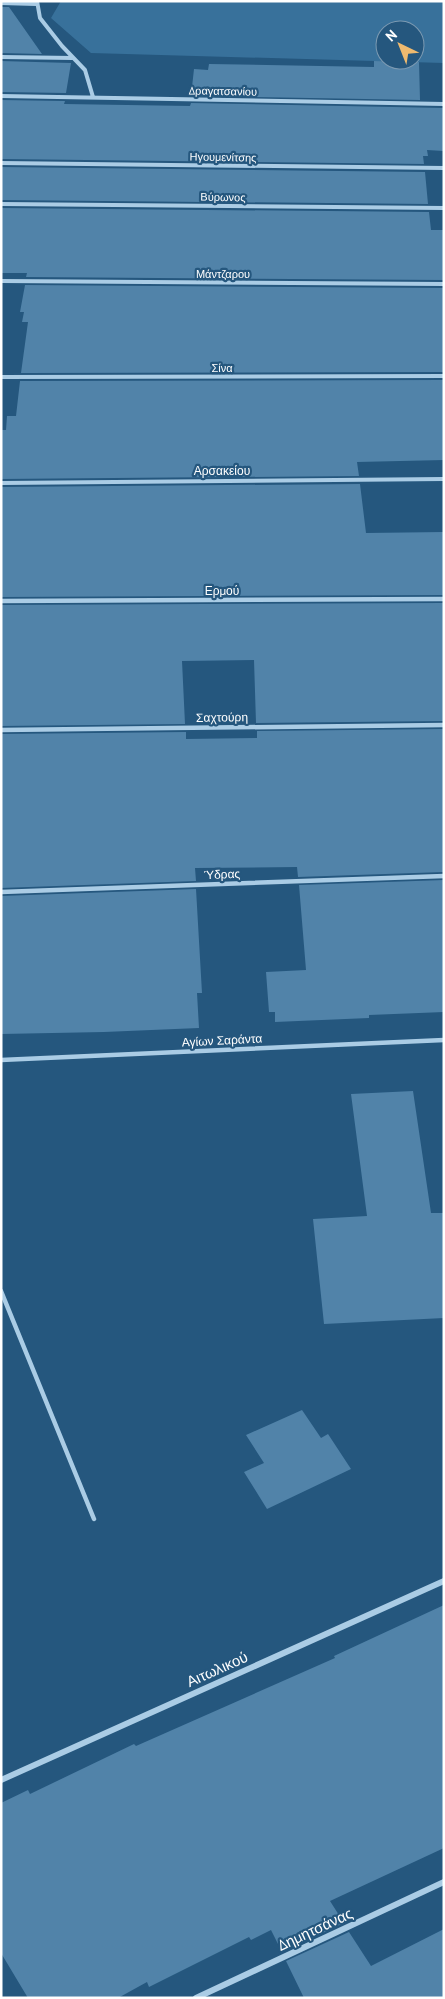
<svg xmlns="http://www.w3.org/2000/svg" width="445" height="1999" font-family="'PT Sans',sans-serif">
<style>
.green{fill:#38719b;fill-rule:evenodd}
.building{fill:#5183a9}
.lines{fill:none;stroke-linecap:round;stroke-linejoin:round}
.service{stroke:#aacce5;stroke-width:4.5}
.minor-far2{stroke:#aacce5;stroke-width:4}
.minor-far1{stroke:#aacce5;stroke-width:4.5}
.minor{stroke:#aacce5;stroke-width:6}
.labels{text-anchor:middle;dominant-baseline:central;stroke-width:4.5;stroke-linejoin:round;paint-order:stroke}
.far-street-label{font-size:11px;fill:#fff;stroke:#25577e}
.street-label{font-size:12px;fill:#fff;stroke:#25577e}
.near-street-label{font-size:15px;fill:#fff;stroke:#25577e}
</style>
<rect width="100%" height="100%" fill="#25577e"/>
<path class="green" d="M61 1H444V63L91 53 51 18ZM385 30H415V60H385Z"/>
<path class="building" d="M1 7H9L42 54 1 53Z
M1 61 71 63 66 93 1 92Z
M374 61 419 62 420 100 191 96 194 69 208 70 209 64 374 67Z
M1 100 65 101 64 104 190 106 191 103 444 108V151L427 150 428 156H423L424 164 1 159Z
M1 167 425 172 428 204 1 200Z
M1 208 429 212 431 230H444V280L26 277 27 273H1Z
M25 285 444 288V372L21 373 28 322H22L24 312H20Z
M444 380V460L357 462 359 476 1 479V430H6L7 416H16L20 381Z
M360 484 366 533 444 532V595L1 597V487Z
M444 603V721L256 723 254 660 182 661 185 724 1 726V605Z
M444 729V872L298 877 297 867 195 868 196 881 1 888V734L186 732V739L257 738V731Z
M444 880V1012L369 1015V1018L275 1022V1012H269L266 972 306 970 299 885Z
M196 889 202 993H197L199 1028 104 1032 1 1034V896Z
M413 1091 431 1213H444V1318L324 1324 313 1219 367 1216 351 1094Z
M302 1410 321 1438 328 1434 351 1469 267 1509 244 1472 264 1463 246 1435Z
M444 1605V1848L330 1901 344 1923 282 1952 271 1930 251 1940 249 1937 149 1987 147 1982 118 1998H28L1 1953V1803L28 1790 30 1794 134 1744 136 1746 335 1658 334 1656Z
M444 1929V1998H304L286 1961 349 1932 371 1966Z"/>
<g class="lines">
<path class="service" d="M1 1291 94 1519"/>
<path class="minor-far2" d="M37 1 40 18 62 46 85 70 93 97
M1 3 36 4
M1 57 73 58
M1 96 444 104
M1 163 444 168
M1 204 444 208
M1 281 444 284
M1 377 444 376
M1 483 444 479"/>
<path class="minor-far1" d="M1 601 444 599
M1 730 444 725
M1 892 444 876
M1 1060 444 1040"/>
<path class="minor" d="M1 1780 444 1581
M196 1998 444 1882"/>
</g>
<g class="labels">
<g class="far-street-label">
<text transform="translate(223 91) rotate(1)">Δραγατσανίου</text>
<text transform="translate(223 157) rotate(1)">Ηγουμενίτσης</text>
<text transform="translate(223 197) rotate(1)">Βύρωνος</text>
<text x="223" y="274">Μάντζαρου</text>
<text x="222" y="368">Σίνα</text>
</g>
<g class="street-label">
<text x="222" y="470">Αρσακείου</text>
<text x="222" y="590">Ερμού</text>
<text transform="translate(222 717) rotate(-1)">Σαχτούρη</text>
<text transform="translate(222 874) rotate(-2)">Ύδρας</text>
<text transform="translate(222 1040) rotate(-3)">Αγίων Σαράντα</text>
</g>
<g class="near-street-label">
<text transform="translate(217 1669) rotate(-24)">Αιτωλικού</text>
<text transform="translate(315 1929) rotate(-25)">Δημητσάνας</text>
</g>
</g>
<rect width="445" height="1999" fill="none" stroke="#ffffff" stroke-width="5"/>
<g transform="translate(400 45) rotate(317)"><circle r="24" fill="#25577e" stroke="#7c9ab2"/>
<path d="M0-4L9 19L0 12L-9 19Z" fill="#efba6f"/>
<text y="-8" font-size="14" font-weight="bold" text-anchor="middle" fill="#ffffff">N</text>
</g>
</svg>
